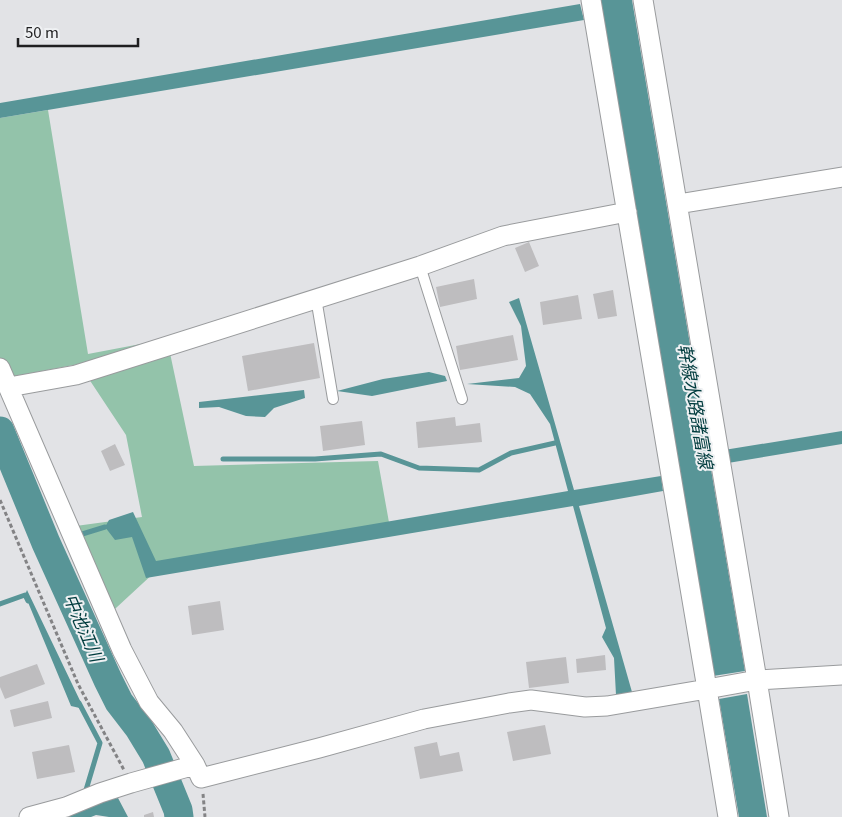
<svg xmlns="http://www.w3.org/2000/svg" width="842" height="817" font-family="Georgia,'Noto Sans JP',serif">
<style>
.green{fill:#93c3aa}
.water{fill:#589597}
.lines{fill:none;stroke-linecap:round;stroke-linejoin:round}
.stream{stroke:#589597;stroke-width:5}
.river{stroke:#589597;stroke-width:29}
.building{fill:#bebdbf}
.lane-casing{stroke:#999b9d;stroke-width:12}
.street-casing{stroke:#999b9d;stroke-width:21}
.path{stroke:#838385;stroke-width:3;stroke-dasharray:4 2.5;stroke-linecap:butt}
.lane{stroke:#fff;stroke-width:10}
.street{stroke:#fff;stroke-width:19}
.labels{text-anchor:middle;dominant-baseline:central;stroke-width:4;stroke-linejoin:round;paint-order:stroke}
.water-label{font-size:18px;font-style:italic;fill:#003c3e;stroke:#eff1f3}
</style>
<rect width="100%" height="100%" fill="#e2e3e6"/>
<path class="green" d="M48 110 88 354 167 339 194 466 378 461 390 528 156 571 103 620 61 528 142 517 126 435 79 364 0 379V118Z"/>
<path class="water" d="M600 0H632L745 671 713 676Z
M580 4 584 20 0 118V103Z
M519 298 574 490 661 476 663 491 579 506 632 692 616 695 614 658 602 637 606 628 573 506 146 578 132 537 115 540 105 527 109 520 133 512 156 561 568 491 550 424 530 394 515 387 467 384 519 378 526 366 521 326 509 302Z
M429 372 445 376 447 381 372 396 337 391 383 379Z
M304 390 305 398 274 408 265 417 246 416 219 407 199 408V402Z
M842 431V444L728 463 724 450Z
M27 590 84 709 71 706 25 595Z
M747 694 767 817H739L719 699Z
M118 798 128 817H109L96 815 91 817H66L91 802Z"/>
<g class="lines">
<path class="stream" d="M223 459H315L381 454 419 468 479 470 511 453 555 443
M79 535 105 527
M0 604 25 595 28 601
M79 703 100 743 86 790"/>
<path class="river" d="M0 431 46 543 108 680 119 702 139 728 156 756 178 810 179 817"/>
</g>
<path class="building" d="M529 242 539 266 525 272 515 248Z
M474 279 477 299 440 307 436 287Z
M613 290 617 316 598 319 593 294Z
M578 295 582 319 543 325 540 302Z
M513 335 518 360 460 370 456 346Z
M314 343 320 378 248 391 242 356Z
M455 417 456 426 480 423 482 442 418 448 416 422Z
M362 421 365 445 323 451 320 426Z
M115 444 125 465 110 471 101 451Z
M220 601 224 630 192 635 188 606Z
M605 655 606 670 577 673 576 659Z
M566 657 569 683 529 688 526 662Z
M37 664 45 684 5 699 0 687V677Z
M48 701 52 718 14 727 10 710Z
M545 725 551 754 513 761 507 732Z
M437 742 440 756 459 752 463 771 420 779 414 747Z
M69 745 75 772 37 779 32 752Z
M153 812 154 817H144V815Z"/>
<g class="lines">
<g class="lane-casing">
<path id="lane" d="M420 266 462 399
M316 298 333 399"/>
</g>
<g class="street-casing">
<path id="street" d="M591 0 707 689 757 680 779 817
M643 0 757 680 842 675
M678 204 842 177
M0 368 122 650 149 702 173 731 195 765 201 778 319 748 424 719 509 703 531 700 585 707 607 706 707 689 728 817
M9 387 76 375 420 266 503 236 627 212
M29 817 66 807 100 793 131 783 195 765"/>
</g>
<path class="path" d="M0 500 78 684 124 770
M203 794 205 817"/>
<use href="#lane" class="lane"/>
<use href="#street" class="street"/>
</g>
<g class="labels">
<g class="water-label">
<text transform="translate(697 406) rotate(80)">幹線水路諸富線</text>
<text transform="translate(85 627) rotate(67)">中池江川</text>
</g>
</g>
<path d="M18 38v8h120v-8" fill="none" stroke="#1f1f20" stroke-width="2.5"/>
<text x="25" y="38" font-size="15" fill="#1f1f20" stroke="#eff1f3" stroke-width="4" paint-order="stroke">50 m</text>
</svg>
